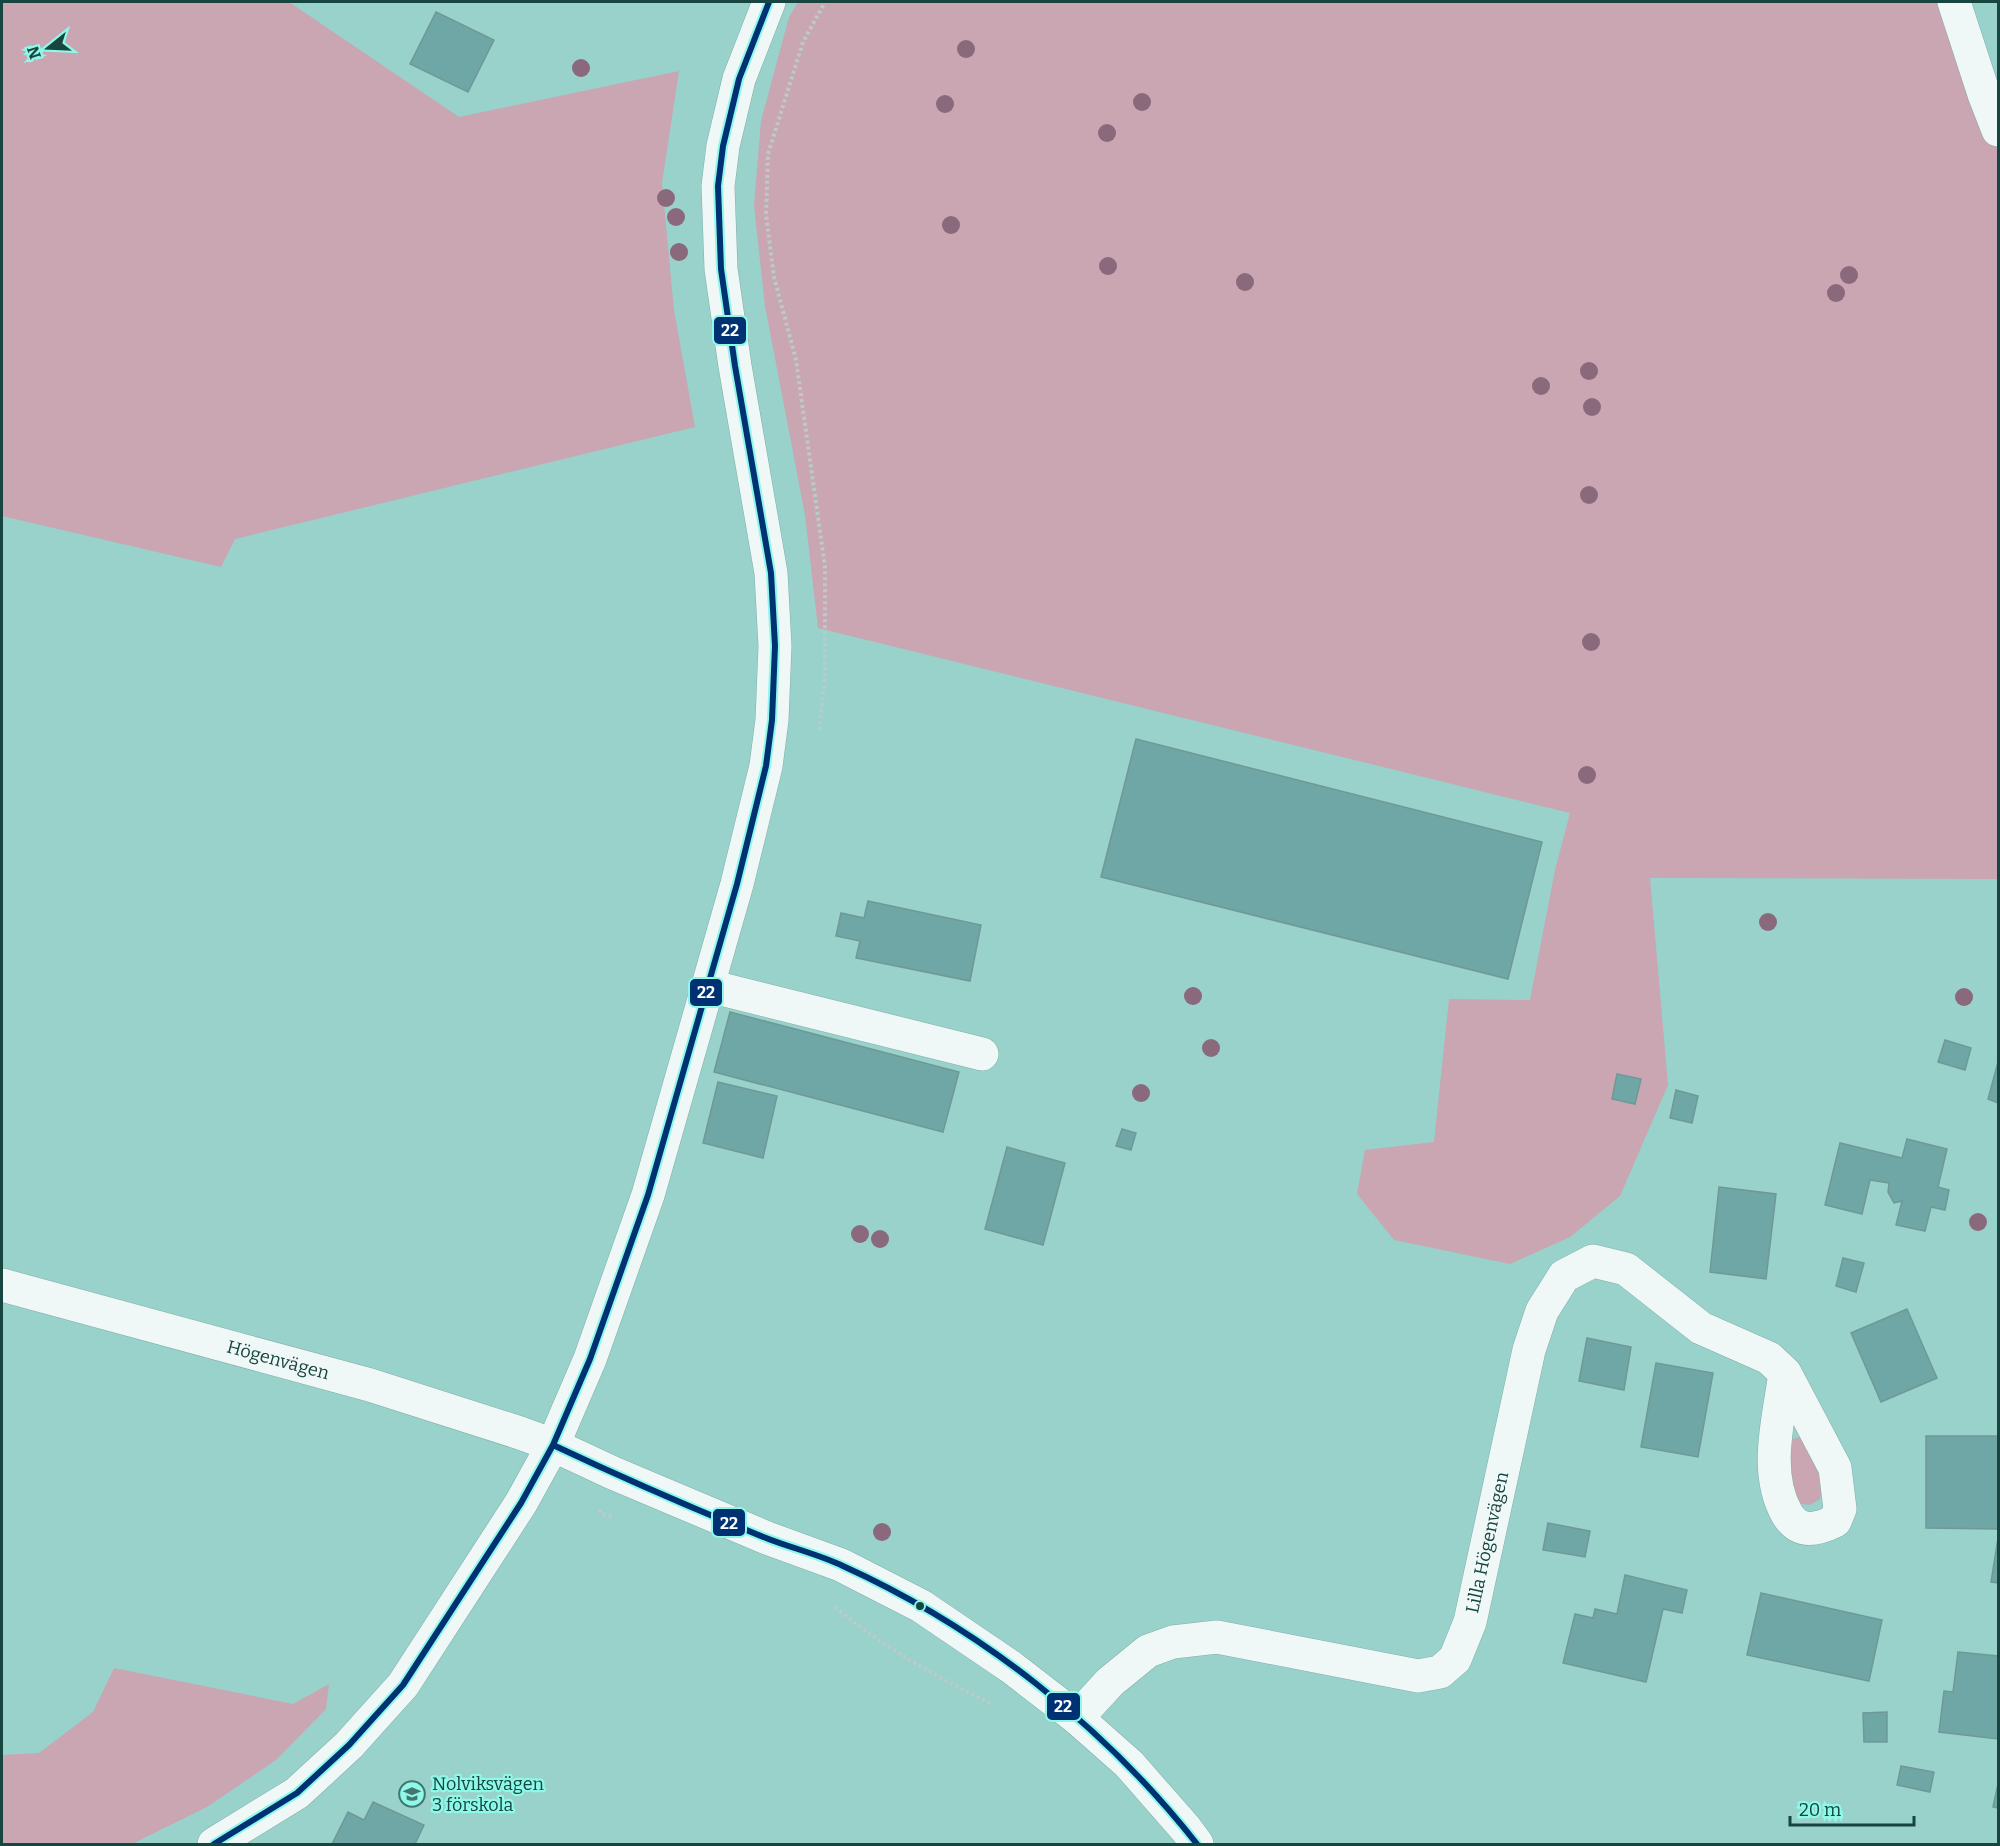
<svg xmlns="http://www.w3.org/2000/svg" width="2000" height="1846" font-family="Bitter,serif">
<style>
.green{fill:#caa5b2}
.building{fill:#6ea7a5;stroke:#6f9997;stroke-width:1.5}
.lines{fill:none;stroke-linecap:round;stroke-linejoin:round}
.minor-casing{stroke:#80afa9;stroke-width:34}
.path{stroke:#bacbc9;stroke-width:4;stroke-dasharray:3 3;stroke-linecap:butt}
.minor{stroke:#f0f8f7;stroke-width:33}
.bus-1-casing{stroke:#8ef8e9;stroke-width:10}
.bus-1{stroke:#003273;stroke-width:6}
.tree{fill:#8a697c}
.bus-dot{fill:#17453f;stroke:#8ef8e9;stroke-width:2}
.labels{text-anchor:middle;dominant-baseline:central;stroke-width:4.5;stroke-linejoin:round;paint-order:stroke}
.street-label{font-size:18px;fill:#17453f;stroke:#8ef8e9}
.poi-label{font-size:18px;fill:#17453f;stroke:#8ef8e9;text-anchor:start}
.line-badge{stroke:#8ef8e9;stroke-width:2}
.badge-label{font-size:16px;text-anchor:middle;font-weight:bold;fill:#fff}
</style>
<rect width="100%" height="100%" fill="#99d2ca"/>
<path class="green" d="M2 2H289L459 117 679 71 662 183 674 310 695 427 235 539 221 567 2 516Z
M798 2H1946L1998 152V879L1650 878 1668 1085 1620 1196 1570 1237 1510 1264 1394 1240 1357 1194 1365 1150 1434 1142 1449 999 1530 1000 1555 870 1570 813 818 628 805 515 765 306 754 206 761 121 789 17Z
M1799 1437 1811 1444 1825 1483 1819 1500 1809 1505 1797 1503 1784 1473 1790 1440Z
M114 1668 293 1704 329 1684 326 1709 276 1760 207 1807 132 1844H2V1755L39 1753 93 1712Z"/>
<path class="building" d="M436 12 494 40 468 92 410 64Z
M1136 739 1542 842 1508 979 1101 877Z
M868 901 981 925 970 981 856 958 860 941 836 936 841 913 864 918Z
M730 1012 959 1072 943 1132 714 1072Z
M1945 1040 1971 1048 1965 1070 1938 1062Z
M1998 1062V1103L1988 1099Z
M1617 1074 1641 1079 1635 1104 1612 1099Z
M718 1082 777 1096 763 1158 703 1143Z
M1676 1090 1698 1096 1692 1123 1670 1118Z
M1122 1129 1136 1133 1131 1150 1116 1146Z
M1907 1139 1947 1149 1938 1187 1949 1190 1945 1210 1931 1207 1925 1231 1896 1225 1902 1201 1894 1203 1888 1192 1889 1183 1870 1180 1862 1214 1825 1205 1840 1143 1902 1158Z
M1007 1147 1065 1163 1043 1245 985 1229Z
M1719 1187 1776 1194 1766 1279 1710 1272Z
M1843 1258 1864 1263 1856 1292 1836 1286Z
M1907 1309 1937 1378 1881 1402 1851 1333Z
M1587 1338 1631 1347 1624 1390 1579 1381Z
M1656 1363 1713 1373 1698 1457 1641 1447Z
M1926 1436H1998V1529L1926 1528Z
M1548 1523 1590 1531 1585 1557 1543 1550Z
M1998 1538V1583L1991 1582Z
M1625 1575 1687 1590 1682 1613 1663 1609 1646 1682 1563 1663 1575 1614 1593 1618 1595 1609 1617 1614Z
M1761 1593 1882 1620 1869 1681 1747 1655Z
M1958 1652 1998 1656V1739L1939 1732 1944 1691 1953 1692Z
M1887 1712V1742H1864L1863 1713Z
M1901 1766 1934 1772 1930 1792 1897 1785Z
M1998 1784V1808L1993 1807Z
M373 1802 424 1825 415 1844H332L348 1812 364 1820Z"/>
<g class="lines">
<g class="minor-casing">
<g id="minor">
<path d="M1954 2 1984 94 1998 130"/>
<path d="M709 986 982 1054"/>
<path id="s1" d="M2 1285 370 1385 520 1433 553 1445 613 1473 767 1538 841 1565 921 1606 1011 1667 1077 1718 1129 1764 1186 1829 1197 1844"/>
<path id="s2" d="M1077 1718 1110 1682 1148 1651 1173 1642 1217 1637 1418 1676 1440 1672 1455 1659 1470 1622 1529 1350 1542 1311 1564 1276 1593 1261 1626 1269 1701 1328 1769 1358 1785 1373 1835 1468 1840 1509 1835 1521C1817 1530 1799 1534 1787 1514 1763 1472 1779 1418 1785 1373"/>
<path d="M214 1844 297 1793 349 1745 403 1685 521 1503 553 1445 590 1359 648 1195 737 884 766 766 772 720 775 646 771 573 735 366 721 269 718 186 723 146 739 79 769 2"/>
</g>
</g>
<path class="path" d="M819 730 825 679V567L796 360 774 277 766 215 768 154 803 42 825 2
M600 1510V1513L612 1517
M835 1607C883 1647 936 1677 992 1704"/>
<use href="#minor" class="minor"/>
<g class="bus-1-casing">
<path id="bus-1" d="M553 1445C623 1478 694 1509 766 1538 791 1548 818 1554 843 1566 980 1628 1104 1726 1197 1844
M214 1844 297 1793 349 1745 403 1685 521 1503 553 1445 590 1359 648 1195 737 884 766 766 772 720 775 646 771 573 735 366 721 269 718 186 723 146 739 79 769 2"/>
</g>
<use href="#bus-1" class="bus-1"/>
</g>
<g class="tree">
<circle cx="966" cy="49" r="9"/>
<circle cx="581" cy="68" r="9"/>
<circle cx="1142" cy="102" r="9"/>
<circle cx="945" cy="104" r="9"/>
<circle cx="1107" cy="133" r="9"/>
<circle cx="666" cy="198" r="9"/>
<circle cx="676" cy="217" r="9"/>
<circle cx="951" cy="225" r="9"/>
<circle cx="679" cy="252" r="9"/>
<circle cx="1108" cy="266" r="9"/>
<circle cx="1849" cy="275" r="9"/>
<circle cx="1245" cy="282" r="9"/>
<circle cx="1836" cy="293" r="9"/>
<circle cx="1589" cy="371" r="9"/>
<circle cx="1541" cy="386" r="9"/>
<circle cx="1592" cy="407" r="9"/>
<circle cx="1589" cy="495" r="9"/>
<circle cx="1591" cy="642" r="9"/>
<circle cx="1587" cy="775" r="9"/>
<circle cx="1768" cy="922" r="9"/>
<circle cx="1193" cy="996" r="9"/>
<circle cx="1964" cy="997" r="9"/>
<circle cx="1211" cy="1048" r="9"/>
<circle cx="1141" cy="1093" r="9"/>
<circle cx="1978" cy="1222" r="9"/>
<circle cx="860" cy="1234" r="9"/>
<circle cx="880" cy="1239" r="9"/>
<circle cx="882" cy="1532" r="9"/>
</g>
<defs>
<g id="school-ring" transform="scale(1.35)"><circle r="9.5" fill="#8ef8e9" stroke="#447670" stroke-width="1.5"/><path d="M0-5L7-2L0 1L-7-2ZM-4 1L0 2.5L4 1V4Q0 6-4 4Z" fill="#447670"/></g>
</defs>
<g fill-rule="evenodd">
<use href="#school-ring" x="412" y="1794"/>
</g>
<circle class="bus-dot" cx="920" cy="1606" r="5"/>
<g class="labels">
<g class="street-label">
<text stroke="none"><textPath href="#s1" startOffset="286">Högenvägen</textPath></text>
<text stroke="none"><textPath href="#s2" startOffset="537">Lilla Högenvägen</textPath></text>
</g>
<g class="poi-label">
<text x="432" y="1784">Nolviksvägen<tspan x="432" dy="21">3 förskola</tspan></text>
</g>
</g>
<g class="line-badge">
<rect x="713" y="316" width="34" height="29" rx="6" fill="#003273"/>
<rect x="689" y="978" width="34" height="29" rx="6" fill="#003273"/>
<rect x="712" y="1508" width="34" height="29" rx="6" fill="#003273"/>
<rect x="1046" y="1692" width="35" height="29" rx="6" fill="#003273"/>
</g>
<g class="badge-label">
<text x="730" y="336">22</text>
<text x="706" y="998">22</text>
<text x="729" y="1529">22</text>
<text x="1063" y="1712">22</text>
</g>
<rect width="2000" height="1846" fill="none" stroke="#17453f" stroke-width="6"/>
<g transform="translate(48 48) rotate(252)" stroke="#8ef8e9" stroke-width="4.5" paint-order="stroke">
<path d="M0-4.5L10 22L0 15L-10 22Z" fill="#17453f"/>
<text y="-9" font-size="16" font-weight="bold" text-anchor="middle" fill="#17453f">N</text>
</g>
<path d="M1790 1816v9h124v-9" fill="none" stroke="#17453f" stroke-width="3"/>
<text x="1799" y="1816" font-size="18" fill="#17453f" stroke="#8ef8e9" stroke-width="4.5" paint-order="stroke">20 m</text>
</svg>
